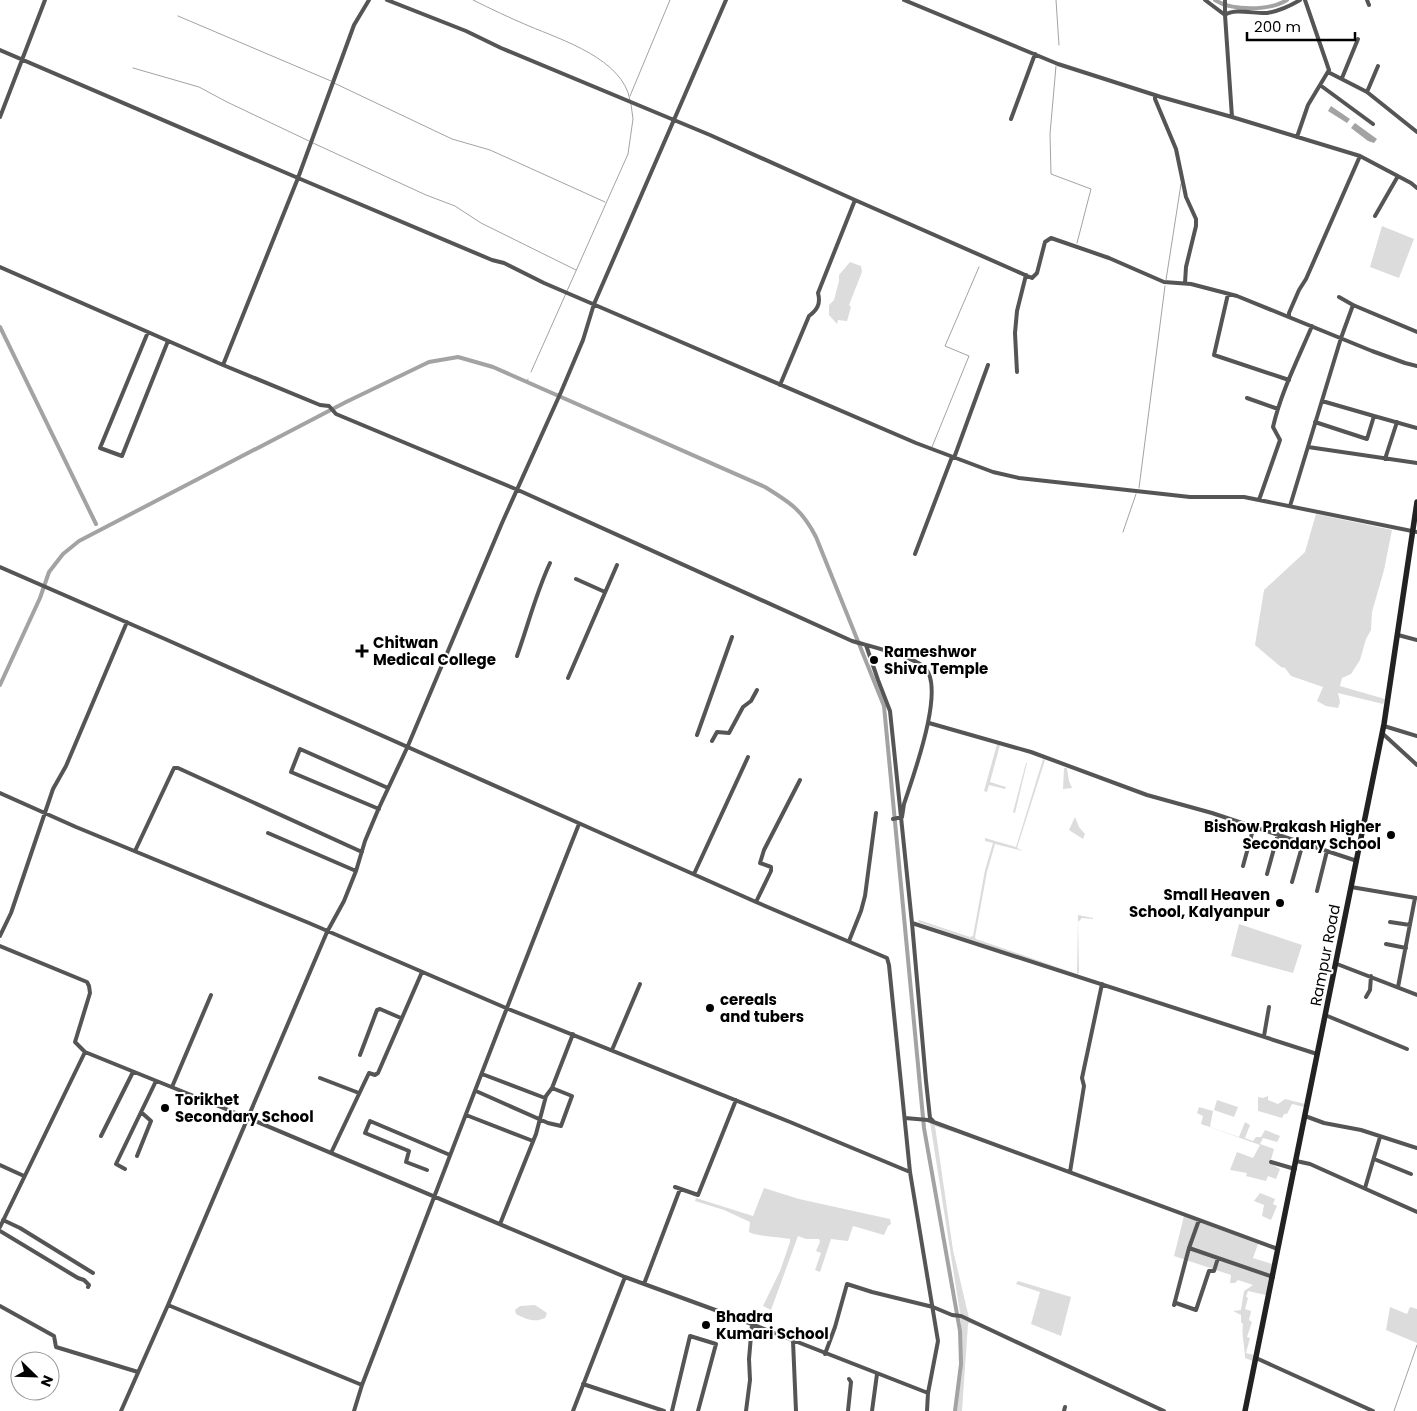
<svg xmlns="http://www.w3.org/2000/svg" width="1417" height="1411" font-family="Poppins,sans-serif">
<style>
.green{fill:#dcdcdc}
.water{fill:#a3a3a3}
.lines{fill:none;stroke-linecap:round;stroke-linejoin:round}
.stream{stroke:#a3a3a3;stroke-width:1}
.canal{stroke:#a3a3a3;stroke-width:4}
.street{stroke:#555;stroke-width:4}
.secondary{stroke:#222;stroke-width:5.5}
.poi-dot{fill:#000;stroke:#fff;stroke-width:2}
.labels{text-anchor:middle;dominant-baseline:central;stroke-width:4;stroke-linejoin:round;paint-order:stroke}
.poi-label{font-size:15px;font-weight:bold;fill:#000;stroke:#fff;text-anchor:start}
.street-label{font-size:15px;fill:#000;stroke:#fff}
</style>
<rect width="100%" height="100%" fill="#fff"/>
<path class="green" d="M1382 226 1414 239 1399 278 1370 267Z
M850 262 861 266 862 272 849 305 851 307 847 321 838 320 837 324 829 315V305L834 300 839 281V275Z
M1316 514 1392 530 1384 570 1372 612 1371 630 1366 639 1360 660 1351 674 1342 678 1340 686 1385 699 1383 704 1338 693 1340 702 1338 708 1326 706 1317 701 1323 687 1291 676 1285 668 1281 667 1255 645 1264 590 1305 552Z
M997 744 1000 745 990 782 1006 787 1005 789 989 785 987 792 984 791Z
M1043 759 1045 760 1017 848 1023 851 995 844 987 872 975 937 976 939 1077 974 1078 915 1093 918V919L1082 918 1078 922 1079 972 1077 976 918 922 919 920 970 937 973 936 985 870 993 843 985 841V838L1016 847Z
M1026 763H1027L1015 813 1013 812Z
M1064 768H1067L1069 781 1072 788 1063 789Z
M1075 817 1079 827 1085 834 1083 839 1069 830Z
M1239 924 1302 945 1293 973 1231 956Z
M1268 1096V1100L1278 1104 1285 1099 1305 1104 1304 1107 1292 1104 1287 1114H1284L1282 1118 1258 1111V1097L1263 1098Z
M1217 1100 1238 1107 1234 1117 1214 1110Z
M1199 1107 1213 1111 1210 1127 1239 1137 1245 1122 1250 1125 1245 1138 1253 1141 1256 1137H1261L1265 1130 1280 1136 1277 1142 1263 1138 1260 1144 1274 1149 1270 1163 1280 1169 1276 1179 1268 1176 1266 1181 1246 1176 1247 1173 1230 1170 1237 1152 1253 1158 1260 1145 1201 1124 1203 1116 1197 1113Z
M930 1122 959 1134 935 1126 953 1250 969 1318 960 1313Z
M764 1188 799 1199 890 1219 891 1224 888 1226 884 1235 853 1226 848 1241 831 1239 820 1272 815 1270 821 1253 816 1251 820 1242 819 1239H806L798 1236 771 1310 763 1306 780 1271 790 1242V1239C780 1237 755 1236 749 1232L750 1222 724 1210 695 1201 696 1198 753 1216Z
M1260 1193 1275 1199 1273 1204 1277 1206 1271 1220 1262 1216 1264 1205 1254 1201Z
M1184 1216 1258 1244 1253 1258 1272 1264 1266 1295 1248 1291 1246 1297 1248 1298 1245 1309 1251 1311 1249 1320 1252 1322 1247 1337 1250 1338 1246 1353 1254 1355 1253 1361 1245 1358C1245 1346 1241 1335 1243 1324L1241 1322V1315L1233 1311 1241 1310 1244 1291 1253 1285 1238 1280 1235 1283H1230L1231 1275 1174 1256Z
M1018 1281 1071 1297 1061 1336 1031 1324 1040 1292 1016 1284Z
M535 1305 547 1313 545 1318C534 1323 526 1319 516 1314L515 1310 520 1306Z
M1390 1307 1407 1314 1410 1307 1417 1309V1343L1386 1330Z
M960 1317 979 1327 969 1323 968 1324 962 1411H957C960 1379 964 1349 960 1317Z"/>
<path class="water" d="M1331 106 1350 119 1347 123 1328 111Z
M1355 123 1377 139 1374 143 1368 141 1351 128Z"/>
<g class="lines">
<path class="stream" d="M473 0C491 9 510 18 529 26 562 40 623 59 630 100
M1056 0 1059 45
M178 16 331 81
M1056 66 1050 134 1051 174 1091 189 1077 243
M133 68 199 87 227 102 309 141
M334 83 452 139 490 150 605 202
M630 96 670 0
M313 143 426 195 455 206 481 223 576 270
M1166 280 1181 184
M531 372 628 154 633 119 631 104
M527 382 528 379
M932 447 969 356 945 346 979 267
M1139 488 1165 286
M1123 532 1136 494
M1394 1411 1417 1345"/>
<path class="canal" d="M1215 0C1232 11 1269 11 1287 0
M0 327 96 524
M0 685 40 598 49 572 63 554 79 541 346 402 429 362 458 357 493 367 765 487C791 503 802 510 816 537L884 706 924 1128 960 1331 961 1364 955 1411"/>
<path class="street" d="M369 0 354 25 298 178 492 260 504 263 544 283 916 443 993 472 1019 478 1190 497H1244L1417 532
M387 0 466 31 501 48 710 135 855 200 1032 278 1037 273 1045 242 1051 238 1109 258 1164 282 1191 284 1237 296 1372 351 1405 363 1417 366
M904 0 1058 64 1161 97 1232 117 1360 156 1411 183 1417 188
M1205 0 1225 15 1232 117
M1367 0 1369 5
M1225 1V15C1234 8 1255 14 1267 13 1279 11 1290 6 1300 0
M0 50 298 178 223 365
M1328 72 1367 92 1417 132
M1342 78 1358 39
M1320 85 1373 124
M1367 92 1378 66
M1155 95V99L1176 149 1186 197 1196 219V226L1186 267 1185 283
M0 117 45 0
M1011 119 1035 54
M1297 137 1308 105 1329 70 1305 0
M1375 216 1398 176
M0 267 223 365 320 405 329 406 336 414 518 490 852 641C869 646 912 656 924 667 947 686 912 779 904 804L902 817
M1228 294 1214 355 1289 380
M1339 297 1353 305 1417 332
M1289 316V313L1299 290 1306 279 1360 156
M148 332 100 448 122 456 168 341
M1017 372 1015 333 1017 311 1026 275
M780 385 809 316C817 310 821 304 818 293L855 200
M1247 398 1278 409
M1322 401 1374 416
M1315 422 1367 439 1374 416 1417 428
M1308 447 1417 463
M954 458 988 365
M1385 459 1397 422
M1259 500 1280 440 1273 427C1281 392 1298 359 1312 326
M1290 506 1341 338 1353 305
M915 554 952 457
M0 567 165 639 756 902 887 958 889 965 910 1172 938 1341 928 1393
M576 579 605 592
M1398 635 1417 640
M866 645 878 680 890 711 912 923 1317 1054
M517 656C528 625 536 593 550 563
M568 678 617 565
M929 723 1031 752 1147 795 1212 813 1357 861
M1384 726 1417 736
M1382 733 1417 765
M697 735 732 637
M712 741 717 732 729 733 743 707 751 701 757 690
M0 793 76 827 309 923 506 1008 790 1122 910 1172
M379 809 291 772 300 749 388 788
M893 819 902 817
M268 833 356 871
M135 851 174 768H178L362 852
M1243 866 1254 826
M694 874 748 757
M1267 874 1278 834
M1292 882 1303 843
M1351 887 1416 898
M1317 891 1327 851
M756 902 771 871V867L760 863 764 850 800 780
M1390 922 1410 925
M912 923 926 1081 930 1118 933 1121
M0 936 11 913 53 789 66 766 127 622
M849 941 861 911 865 896 876 813
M1386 944 1406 948
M0 946 87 982 89 986 90 993 75 1042 85 1052
M1337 964 1417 995
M1398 987 1415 898
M1366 997 1370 990 1371 976
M1325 1015 1407 1049
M1264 1036 1269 1007
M612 1050 640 984
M360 1055 377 1010 380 1009 401 1018
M482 1074 545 1098
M320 1078 359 1093
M172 1087 211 995
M476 1091 548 1123 561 1126 572 1096 552 1088
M466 1115 533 1141
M1305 1116 1324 1123 1361 1130 1417 1148
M905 1118 928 1120 1278 1249
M101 1136 133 1072
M331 1153 369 1073 375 1075 378 1073 422 972
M137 1156 151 1121 141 1112
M1374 1159 1411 1174
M1296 1161 1310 1164 1417 1212
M1271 1162 1295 1169
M0 1165 24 1176
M125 1169 116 1164 156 1081
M427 1170 406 1162 409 1151 365 1133 370 1121 450 1155
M1070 1172 1084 1086 1082 1078 1102 984
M675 1187 698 1195 736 1100
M1365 1188 1380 1137
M3 1220 20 1228 93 1273
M1199 1220 1189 1248 1273 1277
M500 1224 536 1134 546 1096 552 1088 573 1034
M0 1227 85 1052 248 1118 625 1277 718 1311 928 1393 927 1411
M0 1231 78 1278 84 1280 89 1285 88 1287
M1189 1248 1174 1305 1176 1303 1196 1310 1209 1271H1214L1218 1258
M644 1284 680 1189
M168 1305 362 1385
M0 1306 54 1336 56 1347 138 1372
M793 1341 796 1411
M825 1354 835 1327 847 1284 872 1292 933 1307 952 1315 961 1316 1164 1411
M1256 1358 1373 1411
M583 1384 664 1411
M121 1411 168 1305 327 932 344 901 356 871 365 841 378 810 407 748 502 523 561 392 583 340 594 304 726 0
M354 1411 362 1385C434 1198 505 1010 579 824
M573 1411 625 1277
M672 1411 690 1336 716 1344 698 1411
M746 1411 750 1380 749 1359 752 1324
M848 1411 851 1382 849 1379
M872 1411 877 1374
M1064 1411 1065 1407"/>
<path class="secondary" d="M1245 1411 1384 724 1417 502"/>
</g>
<g class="poi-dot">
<path d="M359.5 643.5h5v5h5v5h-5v5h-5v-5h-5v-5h5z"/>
<circle cx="874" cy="660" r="5"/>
<circle cx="1391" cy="835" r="5"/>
<circle cx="1280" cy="903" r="5"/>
<circle cx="710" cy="1008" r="5"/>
<circle cx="165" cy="1108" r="5"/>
<circle cx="706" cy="1325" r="5"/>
</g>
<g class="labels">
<g class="poi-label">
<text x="373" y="642">Chitwan<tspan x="373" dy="17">Medical College</tspan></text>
<text x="884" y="651">Rameshwor<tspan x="884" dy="17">Shiva Temple</tspan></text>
<text x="1381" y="826" text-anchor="end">Bishow Prakash Higher<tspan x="1381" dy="17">Secondary School</tspan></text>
<text x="1270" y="894" text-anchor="end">Small Heaven<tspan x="1270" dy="17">School, Kalyanpur</tspan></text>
<text x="720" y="999">cereals<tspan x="720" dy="17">and tubers</tspan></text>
<text x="175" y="1099">Torikhet<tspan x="175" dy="17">Secondary School</tspan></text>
<text x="716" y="1316">Bhadra<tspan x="716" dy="17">Kumari School</tspan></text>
</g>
<g class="street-label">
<text transform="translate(1325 955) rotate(-79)">Rampur Road</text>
</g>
</g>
<g transform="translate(35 1376) rotate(113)"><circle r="24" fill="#ffffff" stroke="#999999"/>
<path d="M0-4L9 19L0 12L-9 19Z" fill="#000000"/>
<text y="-8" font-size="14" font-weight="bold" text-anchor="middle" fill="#000000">N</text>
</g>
<path d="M1247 32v8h108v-8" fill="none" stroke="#000000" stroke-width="2.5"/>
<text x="1254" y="32" font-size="15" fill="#000000" stroke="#ffffff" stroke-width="4" paint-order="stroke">200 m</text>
</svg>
